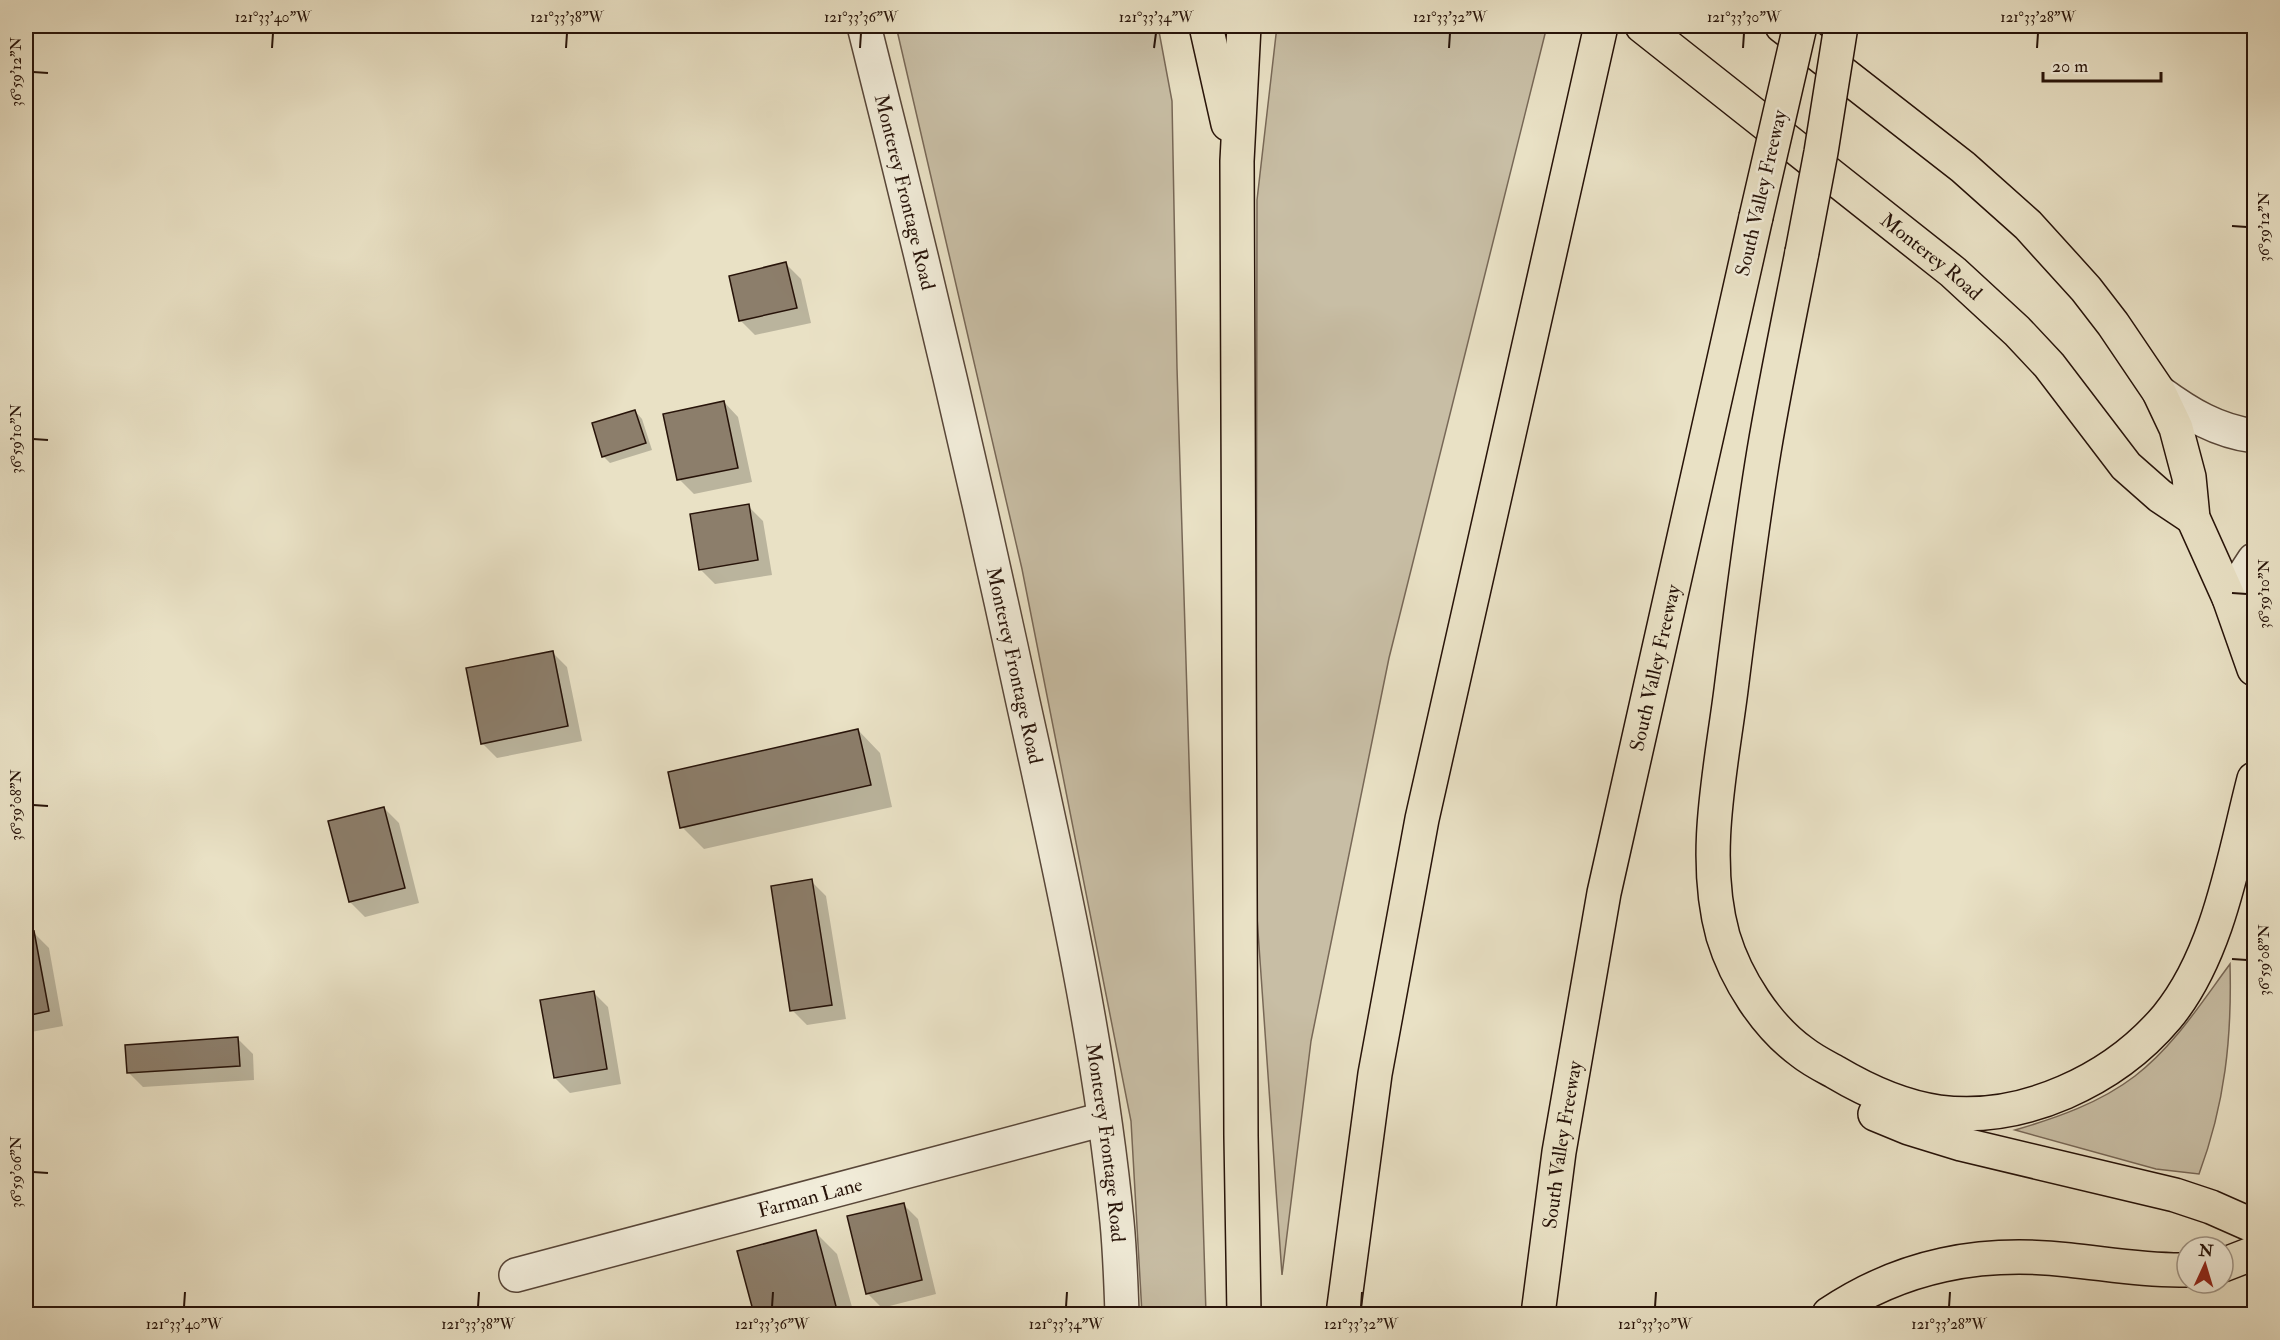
<svg xmlns="http://www.w3.org/2000/svg" width="2280" height="1340" font-family="'IM FELL Double Pica',serif">
<style>
.green{fill:#c8bea5;stroke:#786857;stroke-width:1.5}
.shadow{fill:#0003}
.building{fill:#8c7e6b;stroke:#271309;stroke-width:1.5}
.lines{fill:none;stroke-linecap:round;stroke-linejoin:round}
.minor-casing{stroke:#584638;stroke-width:36}
.major-casing{stroke:#271309;stroke-width:36}
.highway-casing{stroke:#271309;stroke-width:36}
.minor{stroke:#f1ecd9;stroke-width:33}
.major{stroke:#e9e1c5;stroke-width:33}
.highway{stroke:#e9e1c5;stroke-width:33}
.highway-bridge-casing{stroke:#271309;stroke-width:36;stroke-linecap:butt}
.highway-bridge{stroke:#e9e1c5;stroke-width:33}
.ticks{fill:none;stroke:#271309;stroke-width:2}
.labels{text-anchor:middle;dominant-baseline:central;stroke-width:5;stroke-linejoin:round;paint-order:stroke}
.street-label{font-size:20px;fill:#271309;stroke:#f1ecd9}
.neatline{fill:none;stroke:#271309;stroke-width:2}
.ticks-label{font-size:15px;text-anchor:middle;fill:#271309}
</style>
<rect width="100%" height="100%" fill="#e9e1c5"/>
<filter id="stains"><feTurbulence type="fractalNoise" baseFrequency=".00333" numOctaves="4"/><feColorMatrix values="0 0 0 0 .2 0 0 0 0 .09 0 0 0 0 .02 0 0 0 .5 -.17"/></filter>
<radialGradient id="worn" r=".72"><stop offset=".6" stop-color="#630" stop-opacity="0"/><stop offset="1" stop-color="#630" stop-opacity=".3"/></radialGradient>
<path class="green" d="M896 26H1158L1172 101 1177 368 1206 1314H1142L1131 1121 1022 569Z
M1277 26H1547L1389 658 1311 1041 1282 1275 1256 903 1257 200Z
M2230 964C2232 1038 2225 1104 2199 1174L2156 1169 2015 1130C2056 1118 2100 1103 2135 1076 2174 1046 2201 1003 2230 964Z"/>
<path class="shadow" d="M786 264 801 279 811 323 755 335 740 320Z
M724 402 738 417 752 482 694 494 679 479Z
M635 411 642 419 652 450 610 463 603 456Z
M748 506 763 521 772 575 715 584 700 569Z
M552 652 567 667 582 741 497 758 482 743Z
M858 730 880 753 892 807 704 849 682 827Z
M384 808 399 823 419 903 365 917 350 902Z
M811 881 826 896 846 1019 807 1025 792 1010Z
M34 933 49 948 63 1026 31 1032 26 1027V934Z
M593 992 608 1007 621 1084 570 1093 555 1078Z
M238 1039 253 1054 254 1080 143 1087 128 1072Z
M903 1204 918 1219 936 1294 882 1308 867 1293Z
M815 1232 837 1254 854 1314H756L739 1252Z"/>
<path class="building" d="M786 262 797 308 739 321 729 276Z
M724 401 738 468 677 480 663 414Z
M635 410 646 443 602 457 592 423Z
M749 504 758 560 699 570 690 514Z
M553 651 568 726 481 744 466 668Z
M858 729 871 785 680 828 668 772Z
M384 807 405 888 349 902 328 821Z
M812 879 832 1005 790 1011 771 886Z
M34 931 49 1011 26 1016V933Z
M594 991 607 1069 554 1078 540 1000Z
M238 1037 240 1066 127 1073 125 1045Z
M904 1203 922 1280 866 1294 847 1216Z
M816 1230 838 1314H754L737 1251Z"/>
<g class="lines">
<g class="minor-casing">
<g id="minor">
<path id="s1" d="M864 26C921 250 974 475 1023 702 1061 873 1100 1047 1117 1222 1120 1253 1121 1284 1122 1314"/>
<path d="M2159 392C2189 414 2217 431 2254 436"/>
<path d="M2229 598 2254 560"/>
<path id="s2" d="M516 1275 1104 1119"/>
</g>
</g>
<g class="major-casing">
<g id="major">
<path id="s3" d="M1642 26 1953 272 2017 331 2049 365 2126 466 2160 496 2193 518"/>
<path d="M1782 26 1963 167 2028 225 2086 289 2113 324 2159 392 2176 428 2189 477 2193 518 2229 598 2254 669"/>
</g>
</g>
<g class="highway-casing">
<g id="highway">
<path d="M1206 26 1228 124"/>
<path d="M1802 252C1789 318 1775 385 1764 451 1751 530 1741 610 1731 690 1721 769 1701 857 1723 936 1736 979 1766 1026 1802 1052 1812 1060 1824 1066 1835 1072 1867 1091 1902 1107 1939 1112 2023 1123 2114 1080 2167 1017 2219 954 2234 856 2254 779"/>
<path d="M1875 1114 1909 1128 1961 1144 2175 1195 2211 1207 2254 1226"/>
<path d="M2223 1265 2254 1253"/>
<path d="M1244 1314 1241 1136 1237 161 1244 26"/>
<path d="M1343 1314 1375 1074 1422 819 1601 26"/>
<path id="s4" d="M1538 1314 1559 1152 1604 893 1756 217"/>
<path d="M1829 1314C1902 1265 1981 1250 2069 1260 2108 1264 2147 1271 2187 1270"/>
</g>
</g>
<use href="#minor" class="minor"/>
<use href="#major" class="major"/>
<use href="#highway" class="highway"/>
<g class="highway-bridge-casing">
<path id="highway-bridge" d="M1756 217 1800 26
M1802 252 1821 152 1841 26"/>
</g>
<use href="#highway-bridge" class="highway-bridge"/>
</g>
<path class="ticks" d="M272 48 273 33M566 48 567 33M860 48 861 33M1154 48 1156 33M1449 48 1450 33M1743 48 1744 33M2037 48 2038 33M33 72 48 73M2232 226 2247 227M33 439 48 440M2232 593 2247 594M33 805 48 806M2232 959 2247 960M33 1172 48 1173M184 1307 185 1292M478 1307 479 1292M772 1307 773 1292M1066 1307 1067 1292M1361 1307 1362 1292M1655 1307 1656 1292M1949 1307 1950 1292"/>
<g class="labels">
<g class="street-label">
<text stroke="none"><textPath href="#s1" startOffset="171">Monterey Frontage Road</textPath></text>
<text transform="translate(1761 193) rotate(-77)">South Valley Freeway</text>
<text stroke="none"><textPath href="#s3" startOffset="370">Monterey Road</textPath></text>
<text stroke="none"><textPath href="#s1" startOffset="657">Monterey Frontage Road</textPath></text>
<text stroke="none"><textPath href="#s4" startOffset="657">South Valley Freeway</textPath></text>
<text stroke="none"><textPath href="#s1" startOffset="1143">Monterey Frontage Road</textPath></text>
<text stroke="none"><textPath href="#s4" startOffset="171">South Valley Freeway</textPath></text>
<text stroke="none"><textPath href="#s2" startOffset="304">Farman Lane</textPath></text>
</g>
</g>
<rect width="2280" height="1340" fill="none" stroke="#e9e1c5" stroke-width="66"/>
<g transform="translate(2205 1265) rotate(4)"><circle r="28" fill="#f1ecd9" stroke="#a09586" stroke-width="1.5"/>
<path d="M0-4.5L10 22L0 15L-10 22Z" fill="#8f2418"/>
<text y="-9" font-size="16" font-weight="bold" text-anchor="middle" fill="#271309">N</text>
</g>
<path d="M2043 72v9h118v-9" fill="none" stroke="#271309" stroke-width="3"/>
<text x="2052" y="72" font-size="18" fill="#271309" stroke="#f1ecd9" stroke-width="4.5" paint-order="stroke">20 m</text>
<rect x="33" y="33" width="2214" height="1274" class="neatline"/>
<g class="ticks-label">
<text x="273" y="22">121°33'40"W</text>
<text x="567" y="22">121°33'38"W</text>
<text x="861" y="22">121°33'36"W</text>
<text x="1156" y="22">121°33'34"W</text>
<text x="1450" y="22">121°33'32"W</text>
<text x="1744" y="22">121°33'30"W</text>
<text x="2038" y="22">121°33'28"W</text>
<text transform="translate(16 72) rotate(-90)" y="5">36°59'12"N</text>
<text transform="translate(2264 227) rotate(-90)" y="5">36°59'12"N</text>
<text transform="translate(16 439) rotate(-90)" y="5">36°59'10"N</text>
<text transform="translate(2264 594) rotate(-90)" y="5">36°59'10"N</text>
<text transform="translate(16 805) rotate(-90)" y="5">36°59'08"N</text>
<text transform="translate(2264 960) rotate(-90)" y="5">36°59'08"N</text>
<text transform="translate(16 1172) rotate(-90)" y="5">36°59'06"N</text>
<text x="184" y="1329">121°33'40"W</text>
<text x="478" y="1329">121°33'38"W</text>
<text x="772" y="1329">121°33'36"W</text>
<text x="1066" y="1329">121°33'34"W</text>
<text x="1361" y="1329">121°33'32"W</text>
<text x="1655" y="1329">121°33'30"W</text>
<text x="1949" y="1329">121°33'28"W</text>
</g>
<rect width="100%" height="100%" filter="url(#stains)"/>
<rect width="100%" height="100%" fill="url(#worn)"/>
</svg>
